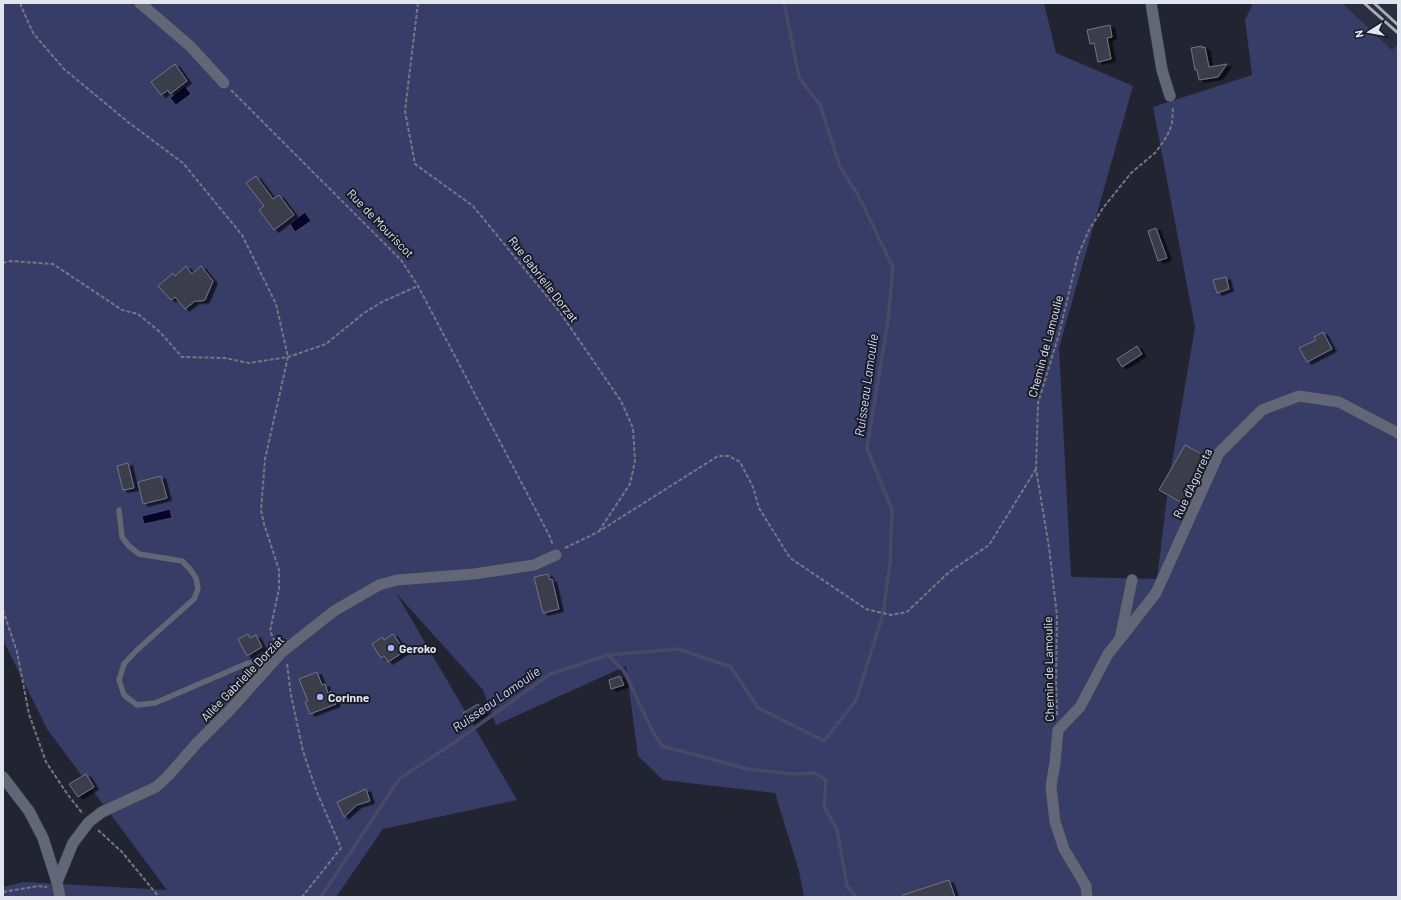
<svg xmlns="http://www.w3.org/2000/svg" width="1401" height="900" font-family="Barlow,sans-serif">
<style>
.built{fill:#2b2e41}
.green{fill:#373d66}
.water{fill:#07042a;stroke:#494865}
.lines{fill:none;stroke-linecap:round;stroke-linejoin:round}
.stream{stroke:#494865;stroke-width:3.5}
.building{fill:#3b3d4c;stroke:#717484;filter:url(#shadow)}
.service-casing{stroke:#40414c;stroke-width:6}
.minor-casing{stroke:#40414c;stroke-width:12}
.path{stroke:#757783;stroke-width:2;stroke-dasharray:4 2;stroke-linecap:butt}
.service{stroke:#636676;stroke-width:5.5}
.minor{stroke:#636676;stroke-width:11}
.rail{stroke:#aaacb7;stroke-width:3}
.poi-dot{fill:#a6b1fc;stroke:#191b28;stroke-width:1.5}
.labels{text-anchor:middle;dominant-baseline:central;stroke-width:4;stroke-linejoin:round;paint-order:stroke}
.street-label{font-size:12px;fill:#e3e5ee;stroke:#191b28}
.poi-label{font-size:12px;font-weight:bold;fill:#e3e5ee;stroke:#191b28;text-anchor:start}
.water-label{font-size:13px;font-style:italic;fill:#d3d9f7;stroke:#191b28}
</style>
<defs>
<filter id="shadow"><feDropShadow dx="4.5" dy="2.5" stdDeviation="0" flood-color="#0009"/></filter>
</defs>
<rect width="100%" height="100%" fill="#222432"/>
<path class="built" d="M1342 3H1396L1398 5V44L1392 50Z"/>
<path class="green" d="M3 3H1044L1056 53 1133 86 1059 348 1071 577 1157 579 1169 480 1195 327 1153 107 1252 75 1245 20 1253 3H1342L1392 50 1398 44V897H804L799 871 775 793 663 780 638 756 626 666 496 725 483 690 396 593 517 800 383 829 336 897H3V887L24 882 167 890 47 729 3 640Z"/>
<path class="water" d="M185 86 191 94 176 105 170 98Z
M305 212 311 221 295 232 290 224Z
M170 509 172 518 144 524 142 516Z"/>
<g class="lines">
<path class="stream" d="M608 655 624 671 652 730 662 746 748 769 792 774 815 773 826 780 824 807 837 829 847 886 856 897
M321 897 399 779 455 742 550 674 608 655 678 649 731 667 758 708 824 741 856 700 883 614 890 563 892 510 867 448 888 320 893 267 858 195 840 167 820 105 799 77 784 3"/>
</g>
<path class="building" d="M1110 25 1112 37 1107 38 1111 59 1098 62 1094 43 1090 44 1087 30Z
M1202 46V48L1205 47 1209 67 1227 64 1218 77 1199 80 1197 70H1195L1191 48Z
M175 64 187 81 170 94 168 90 161 95 151 82Z
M256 176 273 199 279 195 294 215 274 230 259 210 264 206 246 183Z
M1156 228 1167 258 1158 261 1148 231Z
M186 266 192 274 201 266 213 281 205 300 201 301H195L185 309 175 297 171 300 158 286 173 273 175 276Z
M1226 277 1229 289 1217 293 1213 280Z
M1323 332 1332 349 1307 362 1299 348 1316 340 1314 337Z
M1137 346 1142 354 1122 367 1117 359Z
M1185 445 1209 458 1182 503 1159 490Z
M128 463 134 488 123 490 117 466Z
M161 476 167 498 143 504 138 482Z
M548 574 550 580 552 579 559 609 543 613 534 577Z
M248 634 250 638 256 635 262 647 247 656 238 639Z
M393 634 405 651 388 662 384 656 381 658 372 644 382 637 384 640Z
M317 672 322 685 325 684 328 693 331 691 336 704 310 714 305 702 308 701 299 679Z
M620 676 624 685 611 689 609 680Z
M478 704 483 712 468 721 463 713Z
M86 774 94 787 78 797 69 784Z
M366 789 370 801 357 805 344 817 337 802Z
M949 880 955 897H903V895Z"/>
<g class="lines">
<g class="service-casing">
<path id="service" d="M119 510 122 537 129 546 139 554 182 561 190 569 196 578 198 589 194 599 137 650 124 664 119 680 124 695 137 705 155 703 248 663H258L266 668"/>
</g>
<g class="minor-casing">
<path id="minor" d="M140 3 190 46 224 83
M1151 3 1162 70 1170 96
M1120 639 1156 593 1219 453 1262 410 1299 396 1339 402 1398 433
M3 777 29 811 43 838 57 882
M60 897 57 882 73 843 89 822 102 812 156 787 168 776 197 743 230 710 281 653 334 611 379 585 397 580 474 574 534 565 556 555
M1087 897 1086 886 1064 849 1055 822 1051 786 1055 763 1058 730 1080 707 1108 654 1120 639 1132 580"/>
</g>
<path class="path" d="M21 3V6L33 33 64 69 128 122 183 163 242 235 276 304 288 357 265 459 261 510 264 524 279 570V589L270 631 276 644
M418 3 405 111 415 164 473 206 559 311 621 401 633 428 635 461 630 484 599 531
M231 90 401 260 418 286 549 535 553 545
M3 263 10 261 53 264 122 310 138 314 160 332 182 357 225 358 249 363 288 357 326 344 364 313 382 302 418 286
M565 548 598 532 718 456H729L740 462 753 487 759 508 790 558 866 609 891 615 907 612 949 572 989 545 1036 469
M3 610 17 652 29 714 46 762 68 795 83 814
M287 664 291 695 303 751 316 790 341 848 302 897
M1057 715 1056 682 1057 616 1049 547 1036 469 1038 403 1059 334 1078 255 1089 230 1103 208 1131 173 1156 152 1167 136 1172 124 1173 107
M98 830 122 852 159 897
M3 892 38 886 47 887"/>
<use href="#service" class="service"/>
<use href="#minor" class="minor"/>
<path class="rail" d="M1364 3 1398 33
M1374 3 1398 25"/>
</g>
<g class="poi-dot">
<circle cx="391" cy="648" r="4"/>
<circle cx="320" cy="697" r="4"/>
</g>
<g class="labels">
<g class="street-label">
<text transform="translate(381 223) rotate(46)">Rue de Mouriscot</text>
<text transform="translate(544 279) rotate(52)">Rue Gabrielle Dorzat</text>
<text transform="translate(1045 346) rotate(-75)">Chemin de Lamoulie</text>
<text transform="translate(1192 483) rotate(-65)">Rue d'Agorreta</text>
<text transform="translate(1048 669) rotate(-91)">Chemin de Lamoulie</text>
<text transform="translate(242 678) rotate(-46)">Allée Gabrielle Dorziat</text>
</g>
<g class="poi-label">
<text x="399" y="648">Geroko</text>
<text x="328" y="697">Corinne</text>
</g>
<g class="water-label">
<text transform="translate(866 385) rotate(-82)">Ruisseau Lamoulie</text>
<text transform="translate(496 699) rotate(-35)">Ruisseau Lamoulie</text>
</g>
</g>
<rect width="1401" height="900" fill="none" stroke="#e3e5ee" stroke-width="8"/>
<g transform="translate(1369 32) rotate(259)" stroke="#191b28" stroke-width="3" paint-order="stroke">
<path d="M0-3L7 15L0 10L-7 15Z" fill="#e3e5ee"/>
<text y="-6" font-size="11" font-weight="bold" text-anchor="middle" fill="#e3e5ee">N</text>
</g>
</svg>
